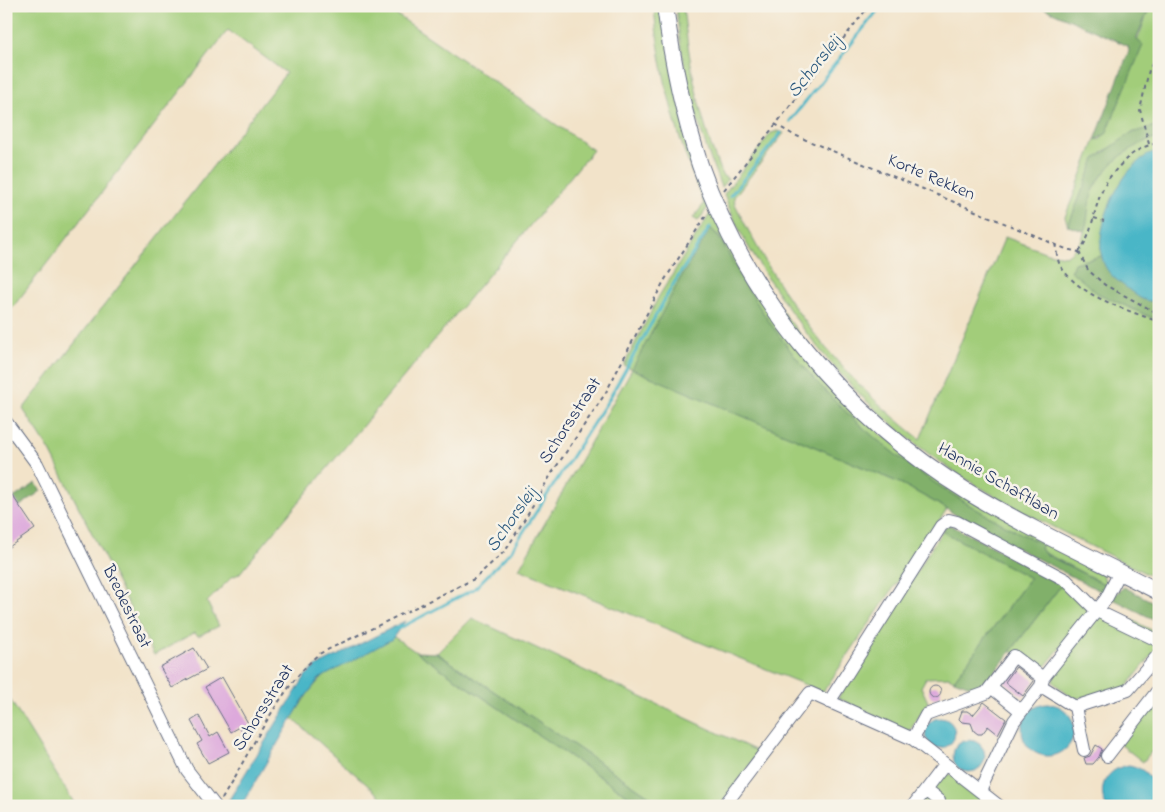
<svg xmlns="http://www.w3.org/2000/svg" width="1165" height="812" font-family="'Indie Flower',sans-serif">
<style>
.green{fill:#a2cd7a;stroke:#5e7e6c}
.forest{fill:#81b06a;stroke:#4e7064}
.water{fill:#4ab6c7;stroke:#327292}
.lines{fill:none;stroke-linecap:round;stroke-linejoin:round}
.stream{stroke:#4ab6c7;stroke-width:3}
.building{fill:#dda9dc}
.minor-casing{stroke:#666e83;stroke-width:14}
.major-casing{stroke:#666e83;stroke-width:18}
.path{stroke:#666e83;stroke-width:2;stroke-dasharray:4 4;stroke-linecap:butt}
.minor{stroke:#fff;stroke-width:12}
.major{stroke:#fff;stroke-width:16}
.labels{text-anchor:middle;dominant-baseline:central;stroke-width:5;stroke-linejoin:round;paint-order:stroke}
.street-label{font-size:18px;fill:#1b2f5e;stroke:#f7f3e8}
.water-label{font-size:19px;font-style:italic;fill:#29587e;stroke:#f7f3e8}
</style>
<rect width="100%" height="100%" fill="#f7f3e8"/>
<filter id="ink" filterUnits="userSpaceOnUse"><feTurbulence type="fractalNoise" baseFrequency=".02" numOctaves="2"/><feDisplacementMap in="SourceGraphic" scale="10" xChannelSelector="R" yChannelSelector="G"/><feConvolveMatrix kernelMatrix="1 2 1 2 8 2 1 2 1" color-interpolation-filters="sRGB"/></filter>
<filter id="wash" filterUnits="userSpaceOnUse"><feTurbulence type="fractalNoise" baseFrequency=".0096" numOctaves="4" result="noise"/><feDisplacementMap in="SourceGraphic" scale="20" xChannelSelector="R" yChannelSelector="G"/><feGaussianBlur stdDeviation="1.12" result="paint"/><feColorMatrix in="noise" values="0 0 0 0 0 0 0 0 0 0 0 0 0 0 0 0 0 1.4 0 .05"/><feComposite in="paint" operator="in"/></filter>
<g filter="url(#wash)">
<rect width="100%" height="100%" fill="#f2e3c9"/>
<path class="green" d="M6 6H384L593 150 239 574 232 577 207 602 219 626 198 636 195 633 192 634 154 655 50 451 23 409 286 73 228 30 6 316Z
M654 6H660L709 206 698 221 693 218 704 204C678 141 659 74 654 6Z
M676 6H683C689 63 700 122 722 175L728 179 721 187C698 129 681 68 676 6Z
M1150 6H1159V125L1104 151 1096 159 1068 226 1065 217 1095 140 1101 139Z
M778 131 784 133 734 197 735 204C782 301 836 372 920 439L1005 237 1047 253 1066 256C1087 241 1084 231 1087 209 1093 176 1126 143 1159 138V151L1126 175 1121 183 1111 202 1100 252 1102 256 1074 263 1097 293 1159 321V580C1096 548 1031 518 971 482 893 435 828 369 778 293 757 263 736 229 724 194L771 133Z
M711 212 733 250 880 434 1101 567 1106 585 1045 553 1040 549 1041 544C900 475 788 381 720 237L711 229 680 279 633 369 902 484 947 509 823 692 519 569 632 369 624 365 659 296Z
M942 531 1030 578 954 680 949 677 926 678 921 687 928 702 909 732 838 698Z
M1063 583 1097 602 1043 669H1037L1011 651Z
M1105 608H1109L1157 633 1159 646 1125 689 1073 699 1053 682 1054 670Z
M472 618 759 752 720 806H664L437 653Z
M394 637 643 806H391L292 718 309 692 323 676Z
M6 693 76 806H6Z
M1159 694V756L1151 752 1143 762 1120 744Z
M946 774 952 775 986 801 983 806H918Z"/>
<path class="forest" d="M1039 6H1150L1136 39 1143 45 1106 134 1095 140 1129 51 1128 46Z
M1159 125V138C1130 143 1099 170 1091 197 1087 208 1089 221 1084 231L1068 226 1095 159 1131 133Z
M711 228C713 232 717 234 720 239 738 270 754 301 775 330 845 427 935 492 1042 544L1040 549 1047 555 1106 585 1104 593 964 521 947 509 902 484 632 369 680 279Z
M1102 256C1108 280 1134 290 1154 302H1159V321L1097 293 1071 271 1074 263Z
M36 483 41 491 6 516V503Z
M948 524 1063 583 981 690 954 680 1030 578 942 531Z
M1124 587 1159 605V622L1111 598Z
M416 652 437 653 664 806H643Z"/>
<path class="water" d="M1159 151V300C1146 304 1138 297 1128 289 1118 281 1107 274 1103 261 1092 229 1123 157 1159 151Z
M405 621 392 639 319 679 303 700 241 806H229L227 803 306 675 317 666Z
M1022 730a26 26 0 1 1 52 0a26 26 0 1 1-52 0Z
M925 733a15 15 0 1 1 30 0a15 15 0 1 1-30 0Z
M953 756a16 16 0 1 1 32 0a16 16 0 1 1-32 0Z
M1129 765C1150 769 1159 786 1151 806H1106C1096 786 1108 768 1129 765Z"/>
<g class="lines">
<path class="stream" d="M790 121 881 6
M730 196 781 133
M398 629 474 589 511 551 609 399 674 283 710 227"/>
</g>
<g id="blocks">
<path class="building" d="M6 486 35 529 6 549Z
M194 648 207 669 172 688 160 667Z
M1016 667 1034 681 1023 696 1005 682Z
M222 677 253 732 247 740 240 727 231 732 205 687Z
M929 692a6 6 0 1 1 12 0a6 6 0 1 1-12 0Z
M984 702 1006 719 998 734 988 726 982 734H978L974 731 971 723 962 722 959 719 962 711H967L973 715Z
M199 716 210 737 218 732 229 752 208 763 197 744 202 741 191 721Z
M1096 745 1102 749 1099 757 1093 764H1086L1084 758 1090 756Z"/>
</g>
</g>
<g filter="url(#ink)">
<use href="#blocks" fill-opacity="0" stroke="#666e83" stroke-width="1"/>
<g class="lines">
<g class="minor-casing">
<path id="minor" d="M6 422 37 464 187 770 215 806
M1041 686 1075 707 1084 750
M991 687 1021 711
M829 702 941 526 949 520 957 522 1066 580 1097 611 1159 641
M1075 707 1128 690 1159 654
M913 739 926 715 986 693 1014 656 1043 678 1106 599 1120 572
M1107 756 1159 689
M925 790 939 801
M980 791 1014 721 1041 686 1043 678
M724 806 810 693 913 739 999 806
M913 806 945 764"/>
</g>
<g class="major-casing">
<path id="major" d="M665 6C672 60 683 113 700 165 747 299 847 418 968 492 1029 529 1095 559 1159 592"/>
</g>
<path class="path" d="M775 124 792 134 1066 249 1079 252
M1149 144 1140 110 1149 70 1159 50
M724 190 869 6
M1094 218 1104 221
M1055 244C1057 251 1057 261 1061 267 1082 298 1126 309 1159 322
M1079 252C1093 233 1093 211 1102 191 1107 178 1116 170 1125 160 1135 151 1145 145 1159 143
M1079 252 1088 270 1105 285 1159 314
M222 799C248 755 281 686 319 654L474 579 506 550 552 473 605 394 664 281 707 214"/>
<use href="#minor" class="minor"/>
<use href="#major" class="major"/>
</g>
</g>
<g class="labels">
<g class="street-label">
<text transform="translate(931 178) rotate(23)">Korte Rekken</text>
<text transform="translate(571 421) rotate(-57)">Schorsstraat</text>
<text transform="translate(998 482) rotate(30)">Hannie Schaftlaan</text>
<text transform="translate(126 607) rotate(64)">Bredestraat</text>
<text transform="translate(264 708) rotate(-58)">Schorsstraat</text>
</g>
<g class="water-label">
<text transform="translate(815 67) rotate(-51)">Schorsleij</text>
<text transform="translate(512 520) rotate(-55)">Schorsleij</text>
</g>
</g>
<rect width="1165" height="812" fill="none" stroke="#f7f3e8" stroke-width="25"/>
</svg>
